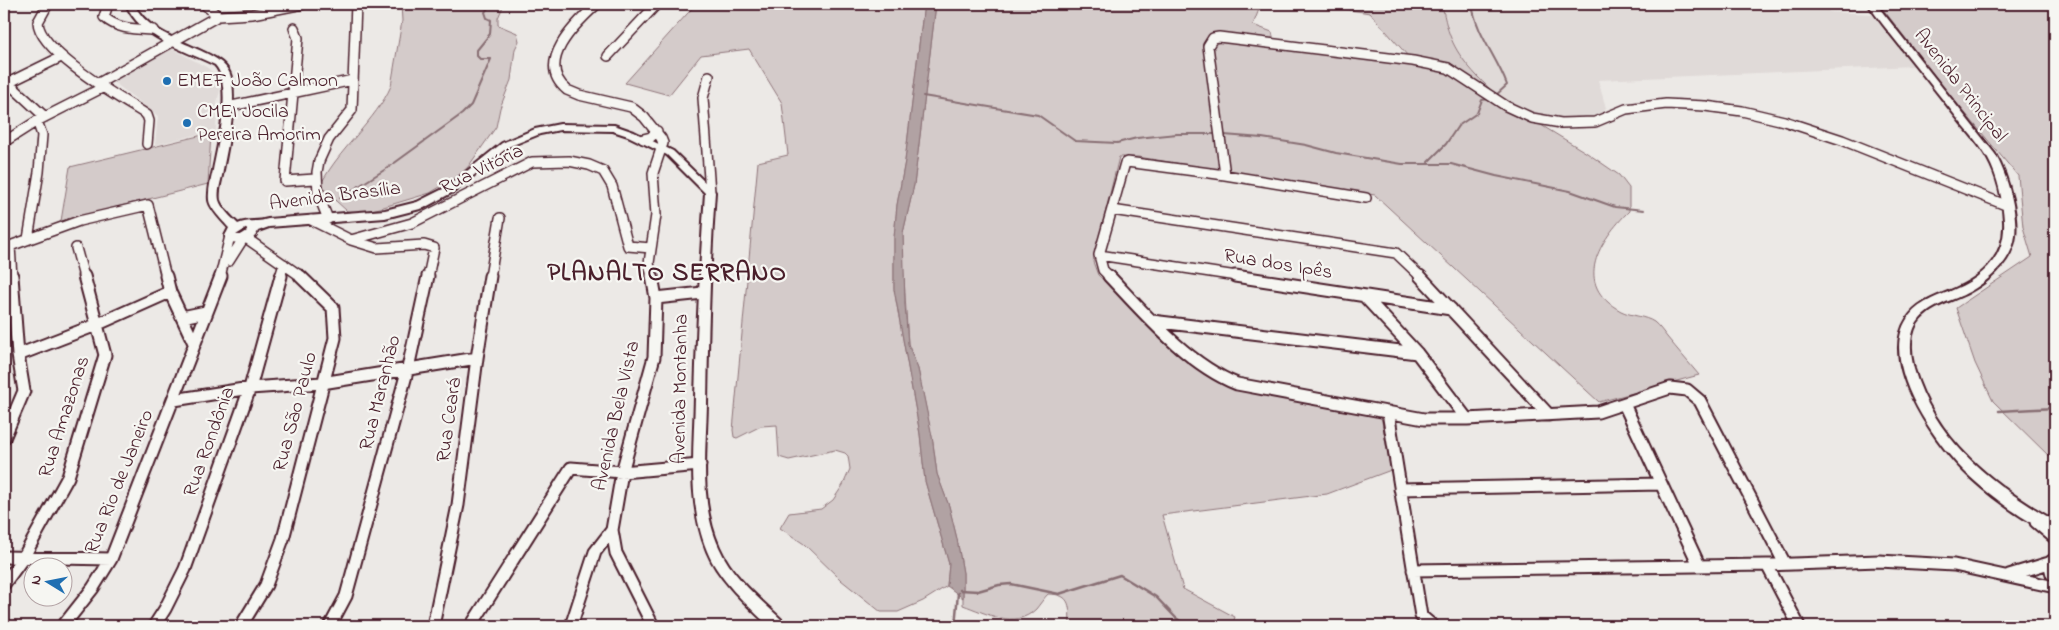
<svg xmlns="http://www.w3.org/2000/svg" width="2059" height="630" font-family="'Indie Flower',sans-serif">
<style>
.built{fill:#e0dad8}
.green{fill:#d4cbca;stroke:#8f757a}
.water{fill:#b1a2a3;stroke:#886e73}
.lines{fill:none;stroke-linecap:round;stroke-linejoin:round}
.stream-far1{stroke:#886e73;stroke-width:2}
.stream{stroke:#886e73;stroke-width:2.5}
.minor-far1-casing{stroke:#4a1f2b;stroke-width:12}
.minor-casing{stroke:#4a1f2b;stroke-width:15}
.tertiary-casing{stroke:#4a1f2b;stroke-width:4}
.minor-far1{stroke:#f6f6f2;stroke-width:9}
.minor{stroke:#f6f6f2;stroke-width:11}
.tertiary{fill:#f6f6f2;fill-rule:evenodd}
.poi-dot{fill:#1f6fb2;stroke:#f6f6f2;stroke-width:2}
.labels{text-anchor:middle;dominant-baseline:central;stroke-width:4.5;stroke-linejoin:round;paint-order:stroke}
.poi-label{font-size:20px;fill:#4a1f2b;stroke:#f6f6f2;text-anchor:start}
.street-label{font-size:20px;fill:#4a1f2b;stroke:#f6f6f2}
.district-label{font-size:25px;font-weight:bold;letter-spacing:1px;fill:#4a1f2b;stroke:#f6f6f2}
</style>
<rect width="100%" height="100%" fill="#ece9e6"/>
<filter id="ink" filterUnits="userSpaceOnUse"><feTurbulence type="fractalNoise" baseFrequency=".02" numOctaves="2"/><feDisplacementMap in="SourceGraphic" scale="10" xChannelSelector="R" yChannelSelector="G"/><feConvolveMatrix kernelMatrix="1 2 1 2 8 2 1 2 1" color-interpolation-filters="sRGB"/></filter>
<g filter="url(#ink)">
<path class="built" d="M1442 4H1826L1829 12 1872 14 1914 66 1598 80 1606 108 1598 118 1545 119 1504 100 1479 79 1459 56 1450 35Z
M169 47 208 68 222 83 217 102 216 130 155 145 158 116 111 80Z"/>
<path class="green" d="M401 4H504L498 18V25L517 33 519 41 515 49 511 80 500 108 496 127 468 167 458 176 430 193 380 208 363 212 347 211 325 191 322 182C341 147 376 120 391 86L402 21Z
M696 4H924L905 161 897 205 894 238V289L920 434 925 481 949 564 947 586 923 601 898 612H881L841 580 804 544 780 528 789 513 821 509 833 500 843 485 850 469 848 456 845 453 835 450 789 460 779 457 777 425 761 426 737 438 734 437 733 430 758 162 788 155 782 103 749 49 701 55 669 95 625 83Z
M936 4H1261L1253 25 1272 32 1275 45 1408 56 1370 13 1310 4H1442C1448 37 1454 51 1477 76 1484 84 1492 89 1498 99L1587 153 1619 175 1629 188V211C1600 240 1571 284 1621 311 1631 316 1645 316 1654 322 1659 326 1663 332 1667 337 1677 349 1688 362 1699 375L1599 402 1375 195 1138 157H1119L1093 262 1098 275 1199 369 1233 389 1381 416 1391 470 1327 494 1162 515 1183 589 1235 617 1232 626H1070C1069 608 1073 594 1048 594 1044 598 1040 604 1036 609 1015 630 986 613 963 605V573L957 539 949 506 937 474 933 443 918 369 908 344 903 262V233L914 185Z
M1879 4H2055V462L1993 401 1975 363 1956 308 2032 257 2023 227 2018 176 1944 88Z
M211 133 208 184 61 221 70 167Z"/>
<path class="water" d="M924 4H936L914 185 903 233 905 304 908 344 918 369 932 436 937 474 949 506 957 539 963 573V598L947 586 949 564 925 481 920 434 894 289V238L897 205 905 161Z"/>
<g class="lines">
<path class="stream-far1" d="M1472 4C1476 34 1497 57 1507 85L1495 96
M923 96 1038 115 1075 141 1117 143 1137 138 1177 134H1216
M1224 135 1262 138 1306 145 1336 153 1402 164H1451L1496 176 1570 191 1615 207 1644 210
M1428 162 1446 144 1458 126 1477 113 1482 100 1489 99
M340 198 389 167 462 114 471 105 491 59H480L477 56V50L490 34 491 20 487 18 485 12 491 4"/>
<path class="stream" d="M1999 411 2055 408
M960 590 978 591 999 585 1011 584 1059 594 1120 575 1156 597 1176 618 1187 626
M955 626 958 593"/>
<g class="minor-far1-casing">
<path id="minor-far1" d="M48 4 38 22C39 52 122 99 147 115L149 121 147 144
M108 4 104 17C118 30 136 29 154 30
M204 4 218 16 252 14 303 4
M597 4C575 24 534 63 567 90L579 95 631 107 644 117 661 138 663 143 653 173 656 215 649 263 652 277
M294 28 298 38 285 181 315 179
M608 56 657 4
M709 76 703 98 710 192
M4 79 45 117
M8 83 61 57
M99 83 218 16
M227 107 353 80
M643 139 651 137 657 131
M4 142 37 121 104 87
M1225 175 1208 46 1213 38 1219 37 1413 61 1448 68 1506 106 1532 118 1561 123 1595 122 1626 109 1666 104 1705 106 1742 111 1784 121 1842 140 2008 206
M1112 210 1396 253 1421 277
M328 219 318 194 317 172 319 161 329 139 352 110 356 4
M311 220 351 240 412 223 532 162 569 161 589 165 603 171 612 186 628 246 651 248
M246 238 302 277
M28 239 39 172 42 135 37 121
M351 240 377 248 424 245 434 248 428 277
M10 246 79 221 148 205 166 277
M10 246 12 277
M76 248 84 277
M1099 255 1243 277
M229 261 243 239
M220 277 230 236
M280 277 284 264
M490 277 500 218
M1110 277 1103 270 1099 255 1125 163 1127 162 1225 175 1366 198"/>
</g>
<g class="minor-casing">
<path id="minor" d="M166 276 170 292 194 343
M652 276 656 298 654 357 622 472 612 530 616 553 653 626
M1109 276C1145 314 1187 364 1237 384L1424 419H1467L1598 412 1670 388 1687 390 1700 401 1785 564
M1235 276 1451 309
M1420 276 1549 415
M1365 297 1417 353 1467 419
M656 298 703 293
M182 317 206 312
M1152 321 1417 353
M18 355 96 325 170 292
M174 400 250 388 322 383 477 358
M1624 404 1699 565
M1388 412 1421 616 1433 626
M4 438 24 391 18 355 12 276
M1400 489 1661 484
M2036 522 2055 538
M4 557 111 559
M2049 563 2052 574 2055 576
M1767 565 1799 626
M1413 570 1767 565 1879 561 1954 565 2055 587
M2009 575 2049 563 2055 559
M4 584 23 558 68 477 105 355 84 276
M63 626 93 588 111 559 221 276
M154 626 165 609 185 569 250 388 281 276
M241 626 266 585 283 539 335 338 333 308 300 276
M330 626 346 596 408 368 428 276
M433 626 458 505 477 358 490 276
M471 626 571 468 622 472 700 465
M571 626 595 552 612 530"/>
</g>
<g class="tertiary-casing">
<path id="tertiary" d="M126 4H134C153 44 221 47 230 74 238 96 228 146 223 170 222 179 217 191 219 200 221 208 232 218 238 224 249 219 255 223 268 219L385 210 417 202 447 187 502 143 535 129 560 124 614 125 634 132 673 151 715 192C710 263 708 333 707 404 706 451 699 503 719 547 732 577 760 599 783 621L785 626H769C747 605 718 579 707 551 687 502 694 448 695 397 697 329 700 261 705 193L667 155 628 136 613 131 560 130 540 134 508 147 455 191 424 208 385 218 269 227 258 231C253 244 239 244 227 241L225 236 229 228C223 221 210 209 209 200 208 190 211 179 213 170 218 145 233 84 215 65 185 50 139 38 126 4ZM247 228V231L241 235H236Z
M1868 4H1876L1995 154C2008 176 2021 221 2013 245 2007 265 1987 282 1969 292 1953 301 1933 304 1920 319 1908 332 1910 354 1914 369 1935 441 1994 486 2055 521V534C2027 524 1983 491 1962 469 1932 438 1879 362 1907 319 1918 302 1937 297 1955 289 1985 276 2006 255 2004 221 2003 201 1998 177 1988 159 1981 146 1970 134 1961 123 1941 97 1920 71 1900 46 1889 32 1877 18 1868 4Z"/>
</g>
<use href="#minor-far1" class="minor-far1"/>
<use href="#minor" class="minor"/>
<use href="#tertiary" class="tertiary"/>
</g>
</g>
<g class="poi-dot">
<circle cx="167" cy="81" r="5"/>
<circle cx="187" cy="123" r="5"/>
</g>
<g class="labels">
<g class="poi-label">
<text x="177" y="81">EMEF João Calmon</text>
<text x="197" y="112">CMEI Jocila<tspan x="197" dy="23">Pereira Amorim</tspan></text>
</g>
<g class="street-label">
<text transform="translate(1960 86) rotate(52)">Avenida Principal</text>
<text transform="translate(482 170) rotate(-26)">Rua Vitória</text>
<text transform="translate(335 197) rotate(-7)">Avenida Brasília</text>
<text transform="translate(1278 265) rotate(9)">Rua dos Ipês</text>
<text transform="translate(681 389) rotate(-89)">Avenida Montanha</text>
<text transform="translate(381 393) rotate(-76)">Rua Maranhão</text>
<text transform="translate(296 412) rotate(-75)">Rua São Paulo</text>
<text transform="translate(617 416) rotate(-77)">Avenida Bela Vista</text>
<text transform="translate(65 417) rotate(-72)">Rua Amazonas</text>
<text transform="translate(450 420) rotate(-82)">Rua Ceará</text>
<text transform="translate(210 442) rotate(-70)">Rua Rondônia</text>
<text transform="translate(120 482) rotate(-68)">Rua Rio de Janeiro</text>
</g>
<g class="district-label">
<text x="667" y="274">PLANALTO SERRANO</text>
</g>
</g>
<rect width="2059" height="630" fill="none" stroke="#f6f6f2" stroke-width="20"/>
<rect x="10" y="10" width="2039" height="610" fill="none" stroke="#4a1f2b" stroke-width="2" filter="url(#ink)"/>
<g transform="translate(48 582) rotate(280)"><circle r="24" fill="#f6f6f2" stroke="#b1a0a2"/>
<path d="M0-4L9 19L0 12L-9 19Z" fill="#1f6fb2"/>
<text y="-8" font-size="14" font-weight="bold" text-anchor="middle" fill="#4a1f2b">N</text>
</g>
</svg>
